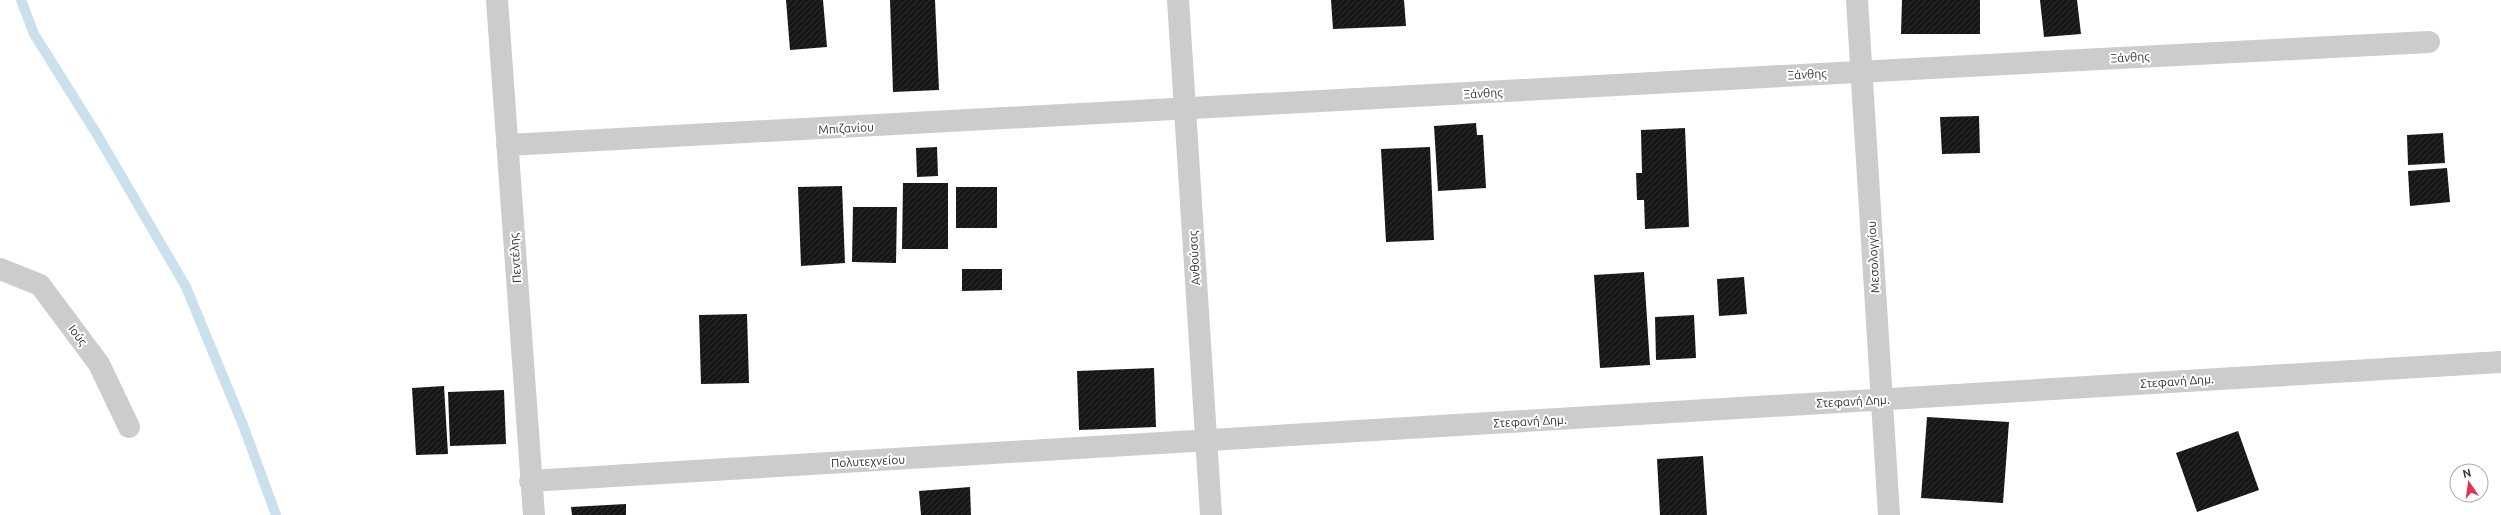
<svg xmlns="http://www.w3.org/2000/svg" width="2501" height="515" font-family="Ubuntu,sans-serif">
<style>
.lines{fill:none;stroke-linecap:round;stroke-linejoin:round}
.stream{stroke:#cae0ec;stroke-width:10}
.building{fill:url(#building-hatch)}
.minor{stroke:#ccc;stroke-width:22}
.tertiary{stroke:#ccc;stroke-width:22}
.labels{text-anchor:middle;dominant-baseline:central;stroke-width:4;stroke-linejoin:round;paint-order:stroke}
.street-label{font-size:12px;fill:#2f2f2f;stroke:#fff}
</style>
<defs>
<pattern id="building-hatch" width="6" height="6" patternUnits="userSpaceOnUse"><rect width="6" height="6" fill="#161616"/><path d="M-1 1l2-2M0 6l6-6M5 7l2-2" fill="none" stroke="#303030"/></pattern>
</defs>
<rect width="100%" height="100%" fill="#fff"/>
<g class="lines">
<path class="stream" d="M21 0 34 34 98 136 186 287 243 425 276 515"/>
</g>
<path class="building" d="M786 0H823L827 47 790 50Z
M890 0H935L939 90 893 92Z
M1331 0H1404L1406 26 1333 29Z
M1902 0H1980V34H1901Z
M2040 0H2077L2081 34 2044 37Z
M1979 116 1980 153 1942 154 1940 117Z
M1476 123 1477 135H1483L1486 188 1438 191 1434 126Z
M1685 128 1689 227 1645 229 1644 200H1637L1636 173H1642L1641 130Z
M2443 133 2445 163 2408 165 2407 135Z
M937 147 938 176 917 177 916 148Z
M1430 147 1434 240 1386 242 1381 149Z
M2447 168 2450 202 2410 206 2408 171Z
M903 183H948V249H902Z
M842 186 845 263 801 266 798 187Z
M956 187H997V228H956Z
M853 207H897L896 263 852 262Z
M962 269H1002V290L962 291Z
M1644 272 1650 365 1600 368 1594 275Z
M1744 277 1747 314 1719 316 1717 279Z
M747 314 749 383 701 384 699 315Z
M1694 315 1696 358 1656 360 1655 317Z
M1154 368 1156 427 1079 430 1077 371Z
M444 386 448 454 416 455 412 388Z
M504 390 506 444 450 446 448 392Z
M1927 417 2009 422 2003 503 1921 498Z
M2238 431 2259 490 2197 512 2176 453Z
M1703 456 1707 515H1660L1657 459Z
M970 487 971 515H921L919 491Z
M626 504V515H572L571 507Z"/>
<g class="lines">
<path class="minor" d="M497 0 534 515
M1857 0 1889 515
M507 145C1147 112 1788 74 2429 42
M0 269 40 285 99 364 129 427
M530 481 2501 362"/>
<path class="tertiary" d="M1178 0 1211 515"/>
</g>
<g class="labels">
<g class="street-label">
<text transform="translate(2130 57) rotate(-3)">Ξάνθης</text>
<text transform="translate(1807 74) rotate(-3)">Ξάνθης</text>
<text transform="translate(1483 93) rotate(-3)">Ξάνθης</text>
<text transform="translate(846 128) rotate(-3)">Μπιζανίου</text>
<text transform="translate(1873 257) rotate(-93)">Μεσολογγίου</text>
<text transform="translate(515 258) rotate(-94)">Πεντέλης</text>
<text transform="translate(1194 258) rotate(-93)">Ανθούσας</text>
<text transform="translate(78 335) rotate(53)">Ιούς</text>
<text transform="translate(2177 381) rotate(-4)">Στεφανή Δημ.</text>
<text transform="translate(1853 401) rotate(-3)">Στεφανή Δημ.</text>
<text transform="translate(1530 421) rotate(-3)">Στεφανή Δημ.</text>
<text transform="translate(868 461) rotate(-3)">Πολυτεχνείου</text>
</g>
</g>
<g transform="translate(2469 483) rotate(347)"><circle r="19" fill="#ffffff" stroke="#acacac"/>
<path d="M0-3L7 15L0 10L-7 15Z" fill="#e4344a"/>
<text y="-6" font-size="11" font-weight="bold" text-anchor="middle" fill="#2f2f2f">N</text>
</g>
</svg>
